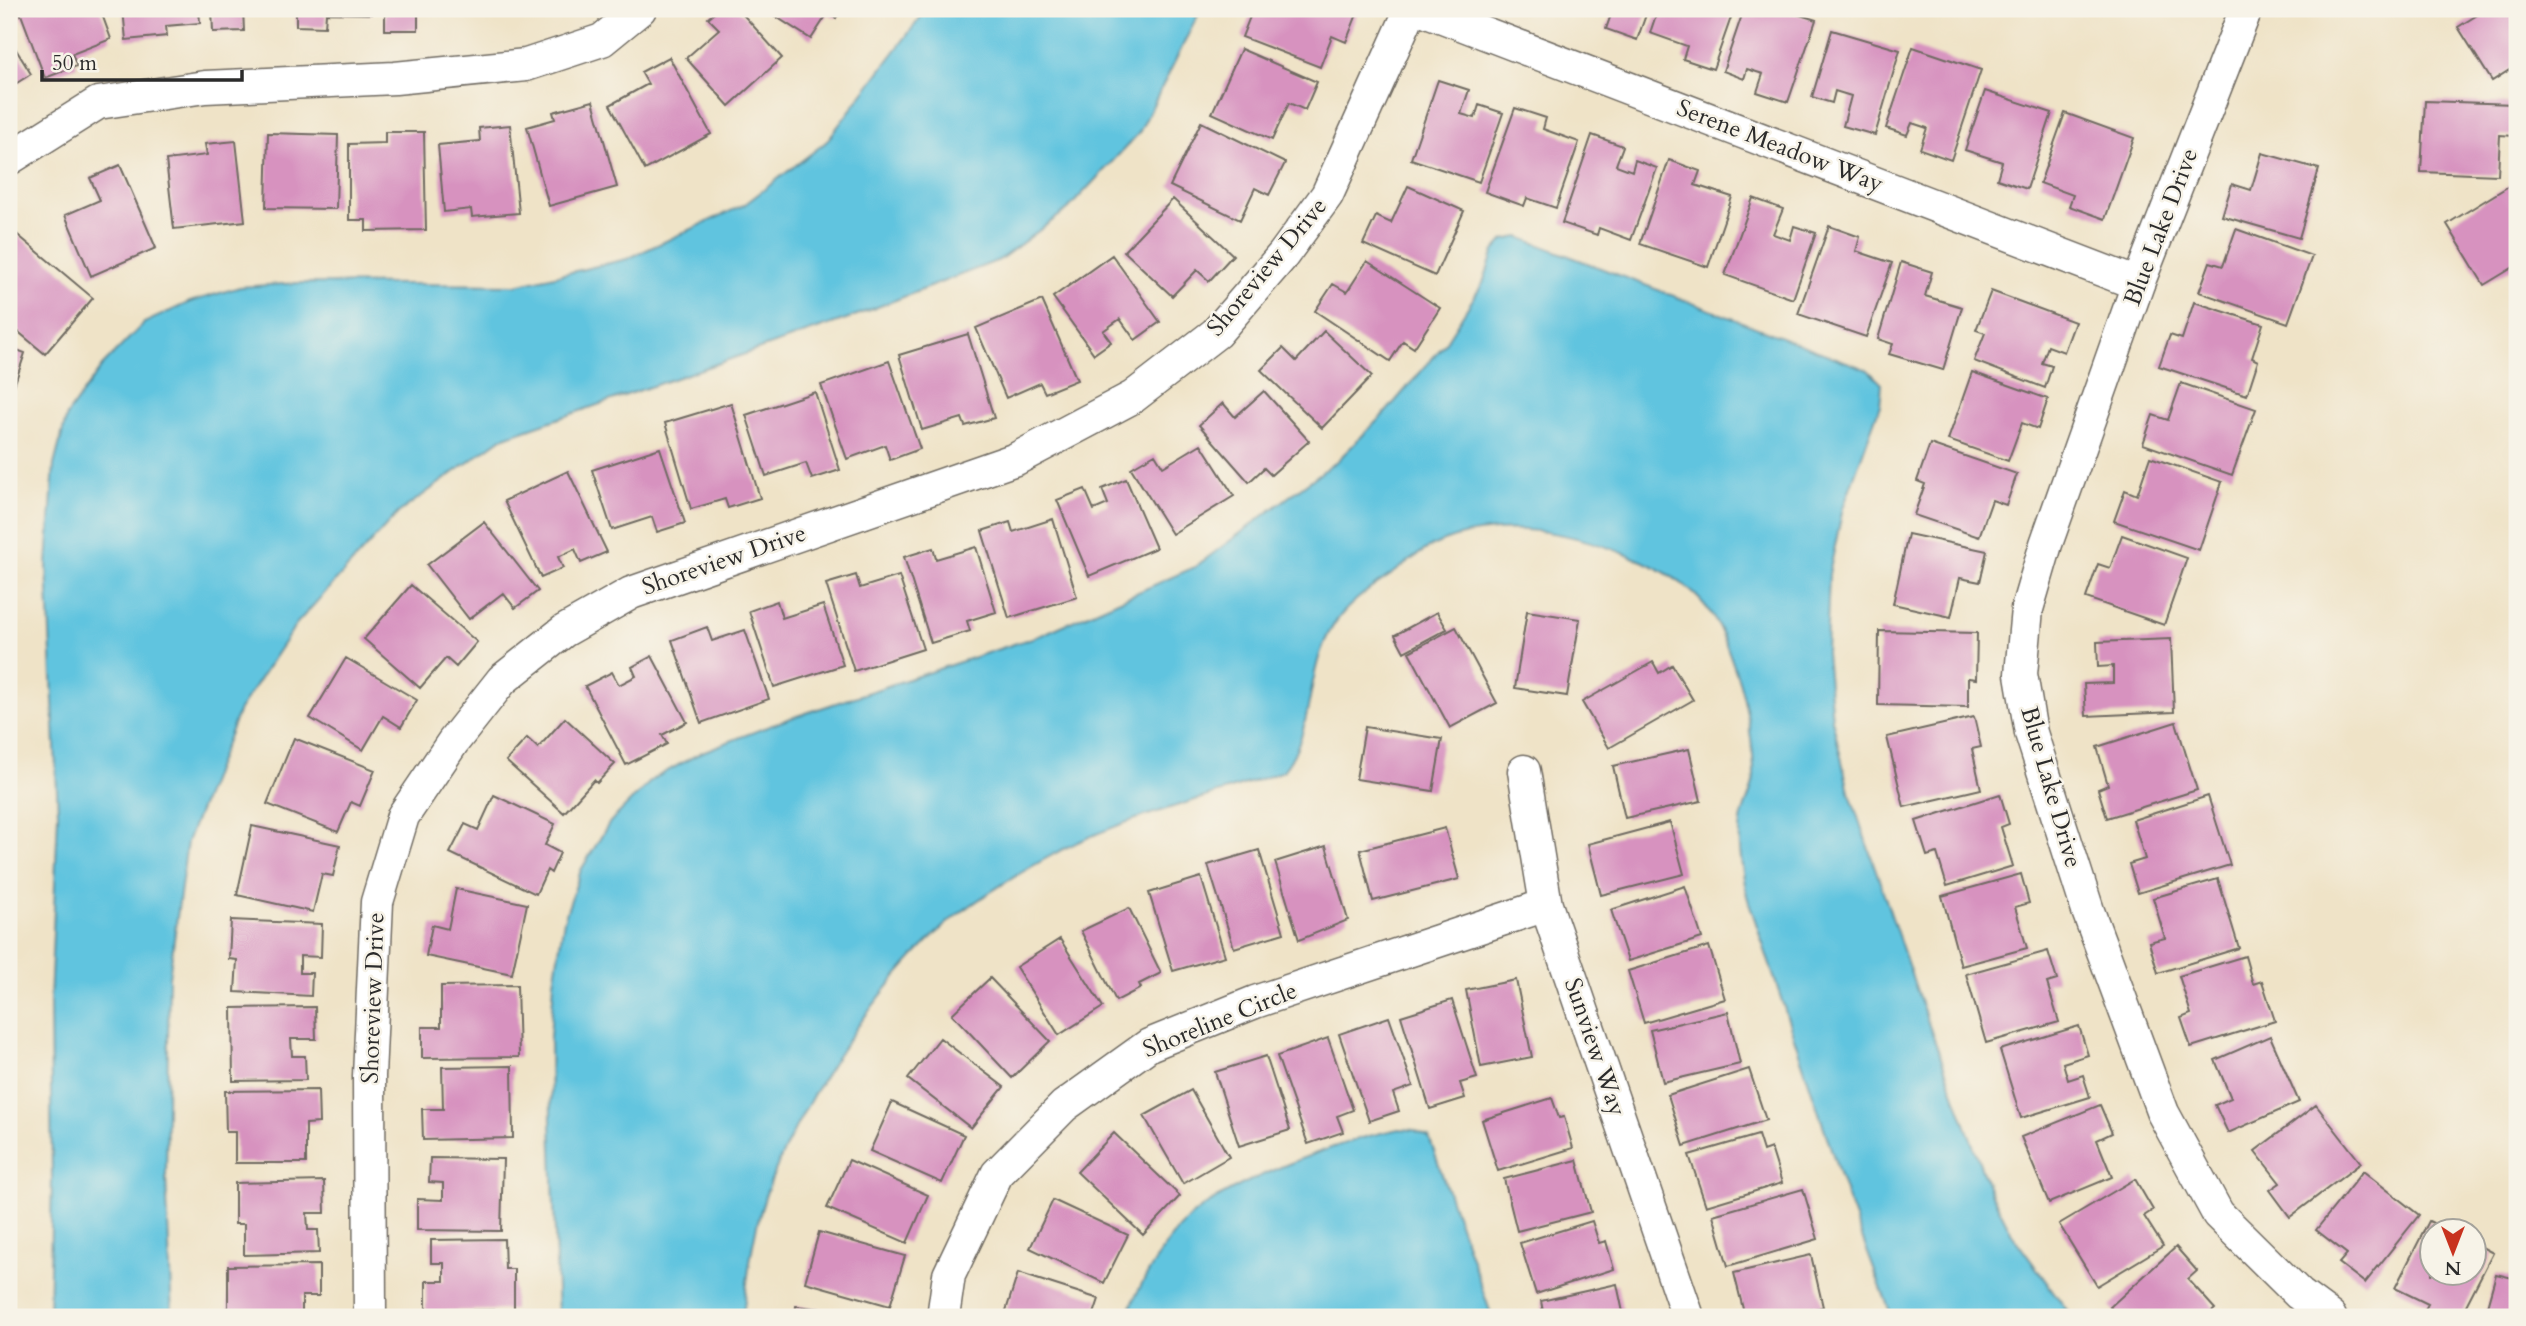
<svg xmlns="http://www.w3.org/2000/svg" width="2526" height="1326" font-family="Cardo,serif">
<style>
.water{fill:#61c4df;stroke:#467885;stroke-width:2}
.building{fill:#d792bf}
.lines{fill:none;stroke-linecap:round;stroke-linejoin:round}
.minor-casing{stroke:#706b62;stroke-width:35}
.minor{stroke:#fff;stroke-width:32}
.labels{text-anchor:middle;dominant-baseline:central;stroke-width:5;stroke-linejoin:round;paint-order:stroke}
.street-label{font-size:24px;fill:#2b2b2b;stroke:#f7f3e8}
</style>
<rect width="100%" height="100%" fill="#f7f3e8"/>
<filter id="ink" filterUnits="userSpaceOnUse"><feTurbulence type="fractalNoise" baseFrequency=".0143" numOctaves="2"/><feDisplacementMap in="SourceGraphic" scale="14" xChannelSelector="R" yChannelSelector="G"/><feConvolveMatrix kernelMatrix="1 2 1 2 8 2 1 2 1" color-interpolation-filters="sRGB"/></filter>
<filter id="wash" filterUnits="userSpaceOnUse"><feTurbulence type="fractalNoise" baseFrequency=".00686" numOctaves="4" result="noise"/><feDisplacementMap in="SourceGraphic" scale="28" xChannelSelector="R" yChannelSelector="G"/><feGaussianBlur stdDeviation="1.57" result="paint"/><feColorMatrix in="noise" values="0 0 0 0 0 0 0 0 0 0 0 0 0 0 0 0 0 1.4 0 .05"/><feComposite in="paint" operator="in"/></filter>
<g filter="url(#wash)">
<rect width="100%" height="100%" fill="#efe3c7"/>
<path class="water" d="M927 9H1201L1139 133 1068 209 999 260 849 318 502 438 398 513 297 623 239 710 187 842 169 977 166 1175 172 1317H49L52 1179 50 1002 58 814 47 565 54 465 67 415 102 366 144 323 190 302 240 287 298 283 516 285 627 259 744 205 826 142Z
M1519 237 1868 370 1882 384 1880 405 1843 508 1829 574 1826 653 1832 719 1849 791 1923 1009 1988 1186 2013 1236 2072 1317H1892L1848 1200 1747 896C1743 872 1737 846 1741 822 1743 806 1753 793 1754 776 1754 748 1746 699 1736 672 1730 655 1723 633 1714 618 1696 588 1661 568 1630 556 1571 531 1496 517 1434 545 1421 551 1407 563 1395 572 1377 584 1355 598 1341 615 1302 661 1318 729 1283 771 1207 800 1115 818 1045 859 1018 874 966 906 944 926 876 989 807 1093 772 1178 754 1221 748 1271 743 1317H558L551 1122 550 1037 554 982 564 920 581 870 610 822 653 779 702 752 785 720 1041 635 1195 567 1338 460 1386 412 1444 345 1483 283 1494 251 1504 240Z
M1399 1129 1414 1130 1429 1137 1492 1317H1127C1136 1290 1167 1237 1189 1218 1231 1181 1343 1140 1399 1129Z"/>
<g id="blocks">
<path class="building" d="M19 9H100L111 39 72 54 77 66 45 78Z
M123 9H199L200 23 166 26 167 36 126 40Z
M212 9H243L244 31 213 32Z
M296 9H372V14L326 13 325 27 296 26Z
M385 9H418V30H385Z
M719 9H738L782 58 729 106 686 58 719 29 708 18Z
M764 9H841L836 18 828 13 811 39Z
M1253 9H1359L1346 42 1332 36 1320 67 1242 37Z
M1613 9H1648L1637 40 1606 29Z
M1658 9H1734L1713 69 1683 59 1687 46 1650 33Z
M1744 9H1781L1816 20 1788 102 1757 92 1763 74 1747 69 1744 79 1723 71Z
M2487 9H2517V65L2492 81 2458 27Z
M1832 30 1900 50 1875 135 1843 126 1851 96 1835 91 1832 103 1812 97Z
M9 38 31 74 9 88Z
M1913 47 1981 70 1951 160 1920 149 1927 128 1912 123 1907 135 1886 128Z
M1241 49 1317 82 1305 110 1289 103 1272 140 1212 113Z
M669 57 711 134 645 170 610 105 648 84 641 72Z
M1438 80 1469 90 1461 114 1475 118 1479 105 1503 113 1479 182 1411 159Z
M1985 91 2052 113 2027 189 1997 179 2002 162 1965 150Z
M593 101 617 187 549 206 527 127 555 119 553 112Z
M2425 101 2515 104 2514 136 2500 135 2498 175 2421 172Z
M1515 108 1546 118 1543 129 1579 142 1556 208 1527 198 1524 206 1485 192Z
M2065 113 2134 138 2105 219 2069 206 2073 195 2040 183Z
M1201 122 1285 163 1269 195 1255 188 1240 220 1170 186Z
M510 125 519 213 472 217 471 209 444 212 438 145 480 141 479 128Z
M385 132H424L426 230 366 231V220H349V144L385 143Z
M268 133 338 135 336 209 266 208Z
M1592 135 1623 146 1616 165 1632 171 1635 160 1657 168 1631 240 1599 228 1597 235 1562 223Z
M236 141 245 221 174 229 166 160 207 155 205 144Z
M2262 153 2319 169 2299 238 2222 216 2232 184 2251 190Z
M1669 160 1700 171 1695 185 1732 197 1708 267 1640 244Z
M120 165 156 248 91 276 65 215 100 200 90 178Z
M2517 181V265L2484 285 2447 224Z
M1408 186 1464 211 1435 276 1363 244 1376 216 1391 223Z
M1753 198 1783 209 1773 234 1790 240 1794 226 1816 233 1793 299 1725 275Z
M1173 199 1233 255 1209 281 1197 270 1172 296 1124 251Z
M1829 226 1860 237 1856 251 1892 263 1866 337 1798 314Z
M2236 229 2312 256 2288 323 2199 292 2210 262 2223 266Z
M13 231 93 298 45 354 9 324V274L12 270 9 267V236Z
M1112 255 1160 322 1135 340 1120 319 1103 331 1111 342 1094 354 1053 297Z
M1367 261 1440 308 1414 348 1403 341 1390 361 1315 311 1333 284 1347 292Z
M1901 262 1932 272 1925 296 1962 307 1943 370 1889 354 1893 344 1878 339Z
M1991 291 2075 322 2064 352 2048 346 2042 363 2052 366 2045 388 1974 361 1985 333 1976 330Z
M1042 300 1077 380 1045 393 1040 383 1006 398 976 328Z
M2194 302 2263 324 2252 358 2258 361 2247 395 2159 366 2170 335 2182 339Z
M1324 331 1372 376 1322 428 1261 370 1283 348 1296 361Z
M968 334 994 418 965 426 962 418 922 430 899 355Z
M9 347 25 353 9 401Z
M889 361 920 449 890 460 885 445 847 459 821 385Z
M1972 372 2048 399 2038 429 2022 423 2008 461 1948 440Z
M2181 383 2256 409 2232 475 2143 444 2153 415 2168 420Z
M1264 391 1309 441 1271 475 1264 468 1249 482 1199 425 1223 403 1235 417Z
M815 392 840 470 812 479 806 463 766 476 746 415Z
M731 403 760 498 728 508 725 499 691 509 665 423Z
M1201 444 1234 496 1172 534 1131 468 1155 454 1163 467Z
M1930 444 2017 474 2006 505 1992 500 1979 537 1914 515 1925 484 1917 481Z
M660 448 685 523 657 532 652 517 612 530 592 470Z
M2150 457 2222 482 2199 550 2114 521 2125 490 2137 495Z
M568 471 607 552 581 563 575 549 558 557 563 568 541 578 504 501Z
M1126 479 1156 548 1089 576 1057 500 1085 489 1094 510 1108 504 1102 489Z
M1053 519 1077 597 1009 618 982 531 1010 522 1013 532Z
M484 522 538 591 515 608 503 593 469 619 427 565Z
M1908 534 1987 551 1980 582 1960 578 1951 617 1893 604Z
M2122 535 2187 558 2164 625 2086 598 2098 564 2110 568Z
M976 547 996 612 967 621 970 631 931 643 904 557 933 548 936 559Z
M856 575 860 588 899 576 923 649 854 671 826 584Z
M411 585 477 642 456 667 446 658 420 688 364 639Z
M777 601 782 618 823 605 843 665 774 687 749 611Z
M1527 611 1580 619 1567 696 1515 688Z
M1437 612 1447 629 1404 652 1395 635Z
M707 627 712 641 745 630 769 699 701 723 672 640Z
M1456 627 1497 703 1450 728 1409 652Z
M1879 631 1977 633 1976 679 1968 678V707L1878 705Z
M2171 639 2174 712 2086 716 2084 684 2113 683V666L2098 667 2097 642Z
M652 656 687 722 662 735 667 744 626 765 585 686 612 672 619 685 636 676 632 667Z
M346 658 417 700 401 727 383 716 363 750 310 718Z
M1653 662 1659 673 1672 665 1693 700 1609 748 1582 702Z
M1974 717 1981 747 1972 749 1981 789 1904 807 1887 737Z
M565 718 615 764 597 783 594 780 564 813 506 761 527 738 538 748Z
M2176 722 2197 790 2107 818 2098 789 2108 785 2097 747Z
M1365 727 1442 739 1433 791 1356 779Z
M294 738 375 770 360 806 351 802 338 832 267 804Z
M1689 749 1701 801 1625 818 1613 766Z
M2000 794 2009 824 2001 827 2013 866 1947 886 1937 853 1927 856 1916 821Z
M494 795 555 824 545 845 560 853 551 873 547 870 536 894 450 853 465 824 478 830Z
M2208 796 2230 865 2138 893 2129 864 2145 859 2133 820Z
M1670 822 1684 874 1601 895 1588 844Z
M252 826 340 845 333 876 322 874 313 912 237 895Z
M1445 828 1459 879 1373 901 1360 850Z
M1326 846 1348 920 1299 940 1275 862Z
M1259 850 1284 933 1234 948 1208 865Z
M2021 874 2029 903 2015 907 2027 948 1961 966 1942 896Z
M1201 877 1225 956 1173 971 1149 893Z
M2218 879 2239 948 2158 973 2149 942 2165 938 2153 898Z
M1685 886 1702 938 1628 961 1611 910Z
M456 889 527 904 512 974 426 956 432 925 448 929Z
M1129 908 1161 973 1139 984 1141 988 1116 1001 1081 931Z
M231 920 322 924 321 957 300 956V973H312L311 996 235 992 237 960 229 959Z
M1060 939 1103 1007 1059 1035 1016 967Z
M1709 946 1725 999 1644 1023 1628 971Z
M2048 951 2057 980 2047 983 2059 1022 1986 1043 1966 974Z
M2245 956 2253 984 2262 981 2275 1021 2191 1047 2181 1018 2191 1014 2179 976Z
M990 978 1050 1041 1012 1078 952 1014Z
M1516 980 1532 1057 1481 1067 1466 990Z
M517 985 519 1057 422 1058V1027H441V986Z
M1452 1000 1477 1078 1460 1083 1465 1098 1430 1109 1401 1016Z
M315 1007 316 1039H291L292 1056H305L306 1080 233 1081 232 1008Z
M1728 1012 1740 1064 1663 1082 1650 1030Z
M1389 1017 1413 1086 1393 1093 1399 1111 1369 1121 1339 1034Z
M2079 1026 2088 1055 2063 1063 2068 1080 2083 1075 2090 1097 2021 1118 2000 1050Z
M2270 1036 2299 1102 2228 1133 2215 1105 2231 1098 2215 1060Z
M940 1038 1004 1087 971 1128 908 1079Z
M1328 1038 1353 1110 1337 1116 1343 1132 1308 1144 1277 1056Z
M1266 1056 1290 1130 1239 1146 1215 1072Z
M512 1066 513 1138 423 1140 422 1109H443L442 1067Z
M1749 1069 1766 1120 1684 1146 1668 1095Z
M318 1090 319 1123 306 1124V1163H235V1132H226L225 1091Z
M1191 1090 1229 1157 1183 1184 1144 1116Z
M1552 1098 1559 1118 1564 1117 1573 1148 1498 1171 1482 1120Z
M892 1102 964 1135 942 1183 870 1151Z
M2100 1105 2112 1133 2097 1140 2112 1177 2049 1203 2021 1137Z
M2316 1105 2361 1163 2290 1217 2270 1190 2280 1183 2255 1151Z
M1114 1133 1180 1196 1143 1235 1077 1172Z
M1758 1135 1763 1151 1771 1148 1782 1183 1706 1206 1689 1155Z
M430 1158 503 1159 501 1231 417 1230V1199L443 1200V1183L429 1182Z
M849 1160 928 1195 907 1243 827 1208Z
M1577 1160 1591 1212 1517 1231 1504 1179Z
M2363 1171 2419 1215 2365 1283 2339 1263 2347 1254 2316 1230Z
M2135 1179 2153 1210 2144 1216 2163 1246 2097 1286 2059 1224Z
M324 1181 325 1213H307L308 1230H318L319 1253 244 1255V1224H235V1183Z
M1803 1189 1818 1239 1728 1266 1713 1215Z
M1053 1200 1128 1235 1104 1283 1030 1248Z
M1592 1221 1599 1243 1606 1241 1614 1269 1536 1294 1520 1243Z
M2429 1221 2450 1232H2432V1274H2474V1243L2493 1253 2460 1317H2421L2428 1304 2395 1288Z
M819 1232 905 1256 890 1306 805 1282Z
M504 1239 505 1269H514V1310L426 1311V1281H444V1263H431V1240Z
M2176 1247 2197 1271 2188 1279 2215 1309 2206 1317H2119L2110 1307Z
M1811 1255 1823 1307 1779 1317H1745L1734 1273Z
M319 1265V1296H302V1314H314V1317H228V1266Z
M1018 1273 1099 1299 1093 1317H1004Z
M2496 1274 2517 1279V1317H2484Z
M1617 1284 1624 1317H1544L1541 1301Z
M796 1306 881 1316 880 1317H795Z"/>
</g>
</g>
<g filter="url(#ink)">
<use href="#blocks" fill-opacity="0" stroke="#706b62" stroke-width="2"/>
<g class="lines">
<g class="minor-casing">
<path id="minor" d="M1422 9 2138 284
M2246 9 2138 284 2046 544 2027 609 2021 674 2031 733 2088 911 2163 1113 2218 1214 2299 1294 2330 1317
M9 159 98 103 205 87 395 78 526 65 602 40 640 9
M1524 771 1546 905 1688 1317
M370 1317 369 1076 377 902 403 816 453 742 502 680 564 631 631 593 1016 459 1133 397 1216 333 1283 255 1327 195 1411 9
M943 1317 949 1275 997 1174 1064 1106 1149 1045 1255 1002 1546 905"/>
</g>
<use href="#minor" class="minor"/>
</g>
</g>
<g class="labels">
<g class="street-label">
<text transform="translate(1780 146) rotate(21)">Serene Meadow Way</text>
<text transform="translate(2161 227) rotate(-69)">Blue Lake Drive</text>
<text transform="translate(1267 267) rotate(-50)">Shoreview Drive</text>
<text transform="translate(724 560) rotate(-19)">Shoreview Drive</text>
<text transform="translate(2051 787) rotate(74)">Blue Lake Drive</text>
<text transform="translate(373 998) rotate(-88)">Shoreview Drive</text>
<text transform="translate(1220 1020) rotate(-22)">Shoreline Circle</text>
<text transform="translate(1595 1047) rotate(71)">Sunview Way</text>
</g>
</g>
<rect width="2526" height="1326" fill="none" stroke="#f7f3e8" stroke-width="35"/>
<g transform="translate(2453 1252) rotate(180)"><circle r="33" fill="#f7f3e8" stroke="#a5a39c" stroke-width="2"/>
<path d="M0-5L12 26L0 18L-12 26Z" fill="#c8321e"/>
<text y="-10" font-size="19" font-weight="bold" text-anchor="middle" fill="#2b2b2b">N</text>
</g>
<path d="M42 70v10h200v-10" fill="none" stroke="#2b2b2b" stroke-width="3.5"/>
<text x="52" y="70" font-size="21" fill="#2b2b2b" stroke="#f7f3e8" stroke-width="5" paint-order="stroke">50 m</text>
</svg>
